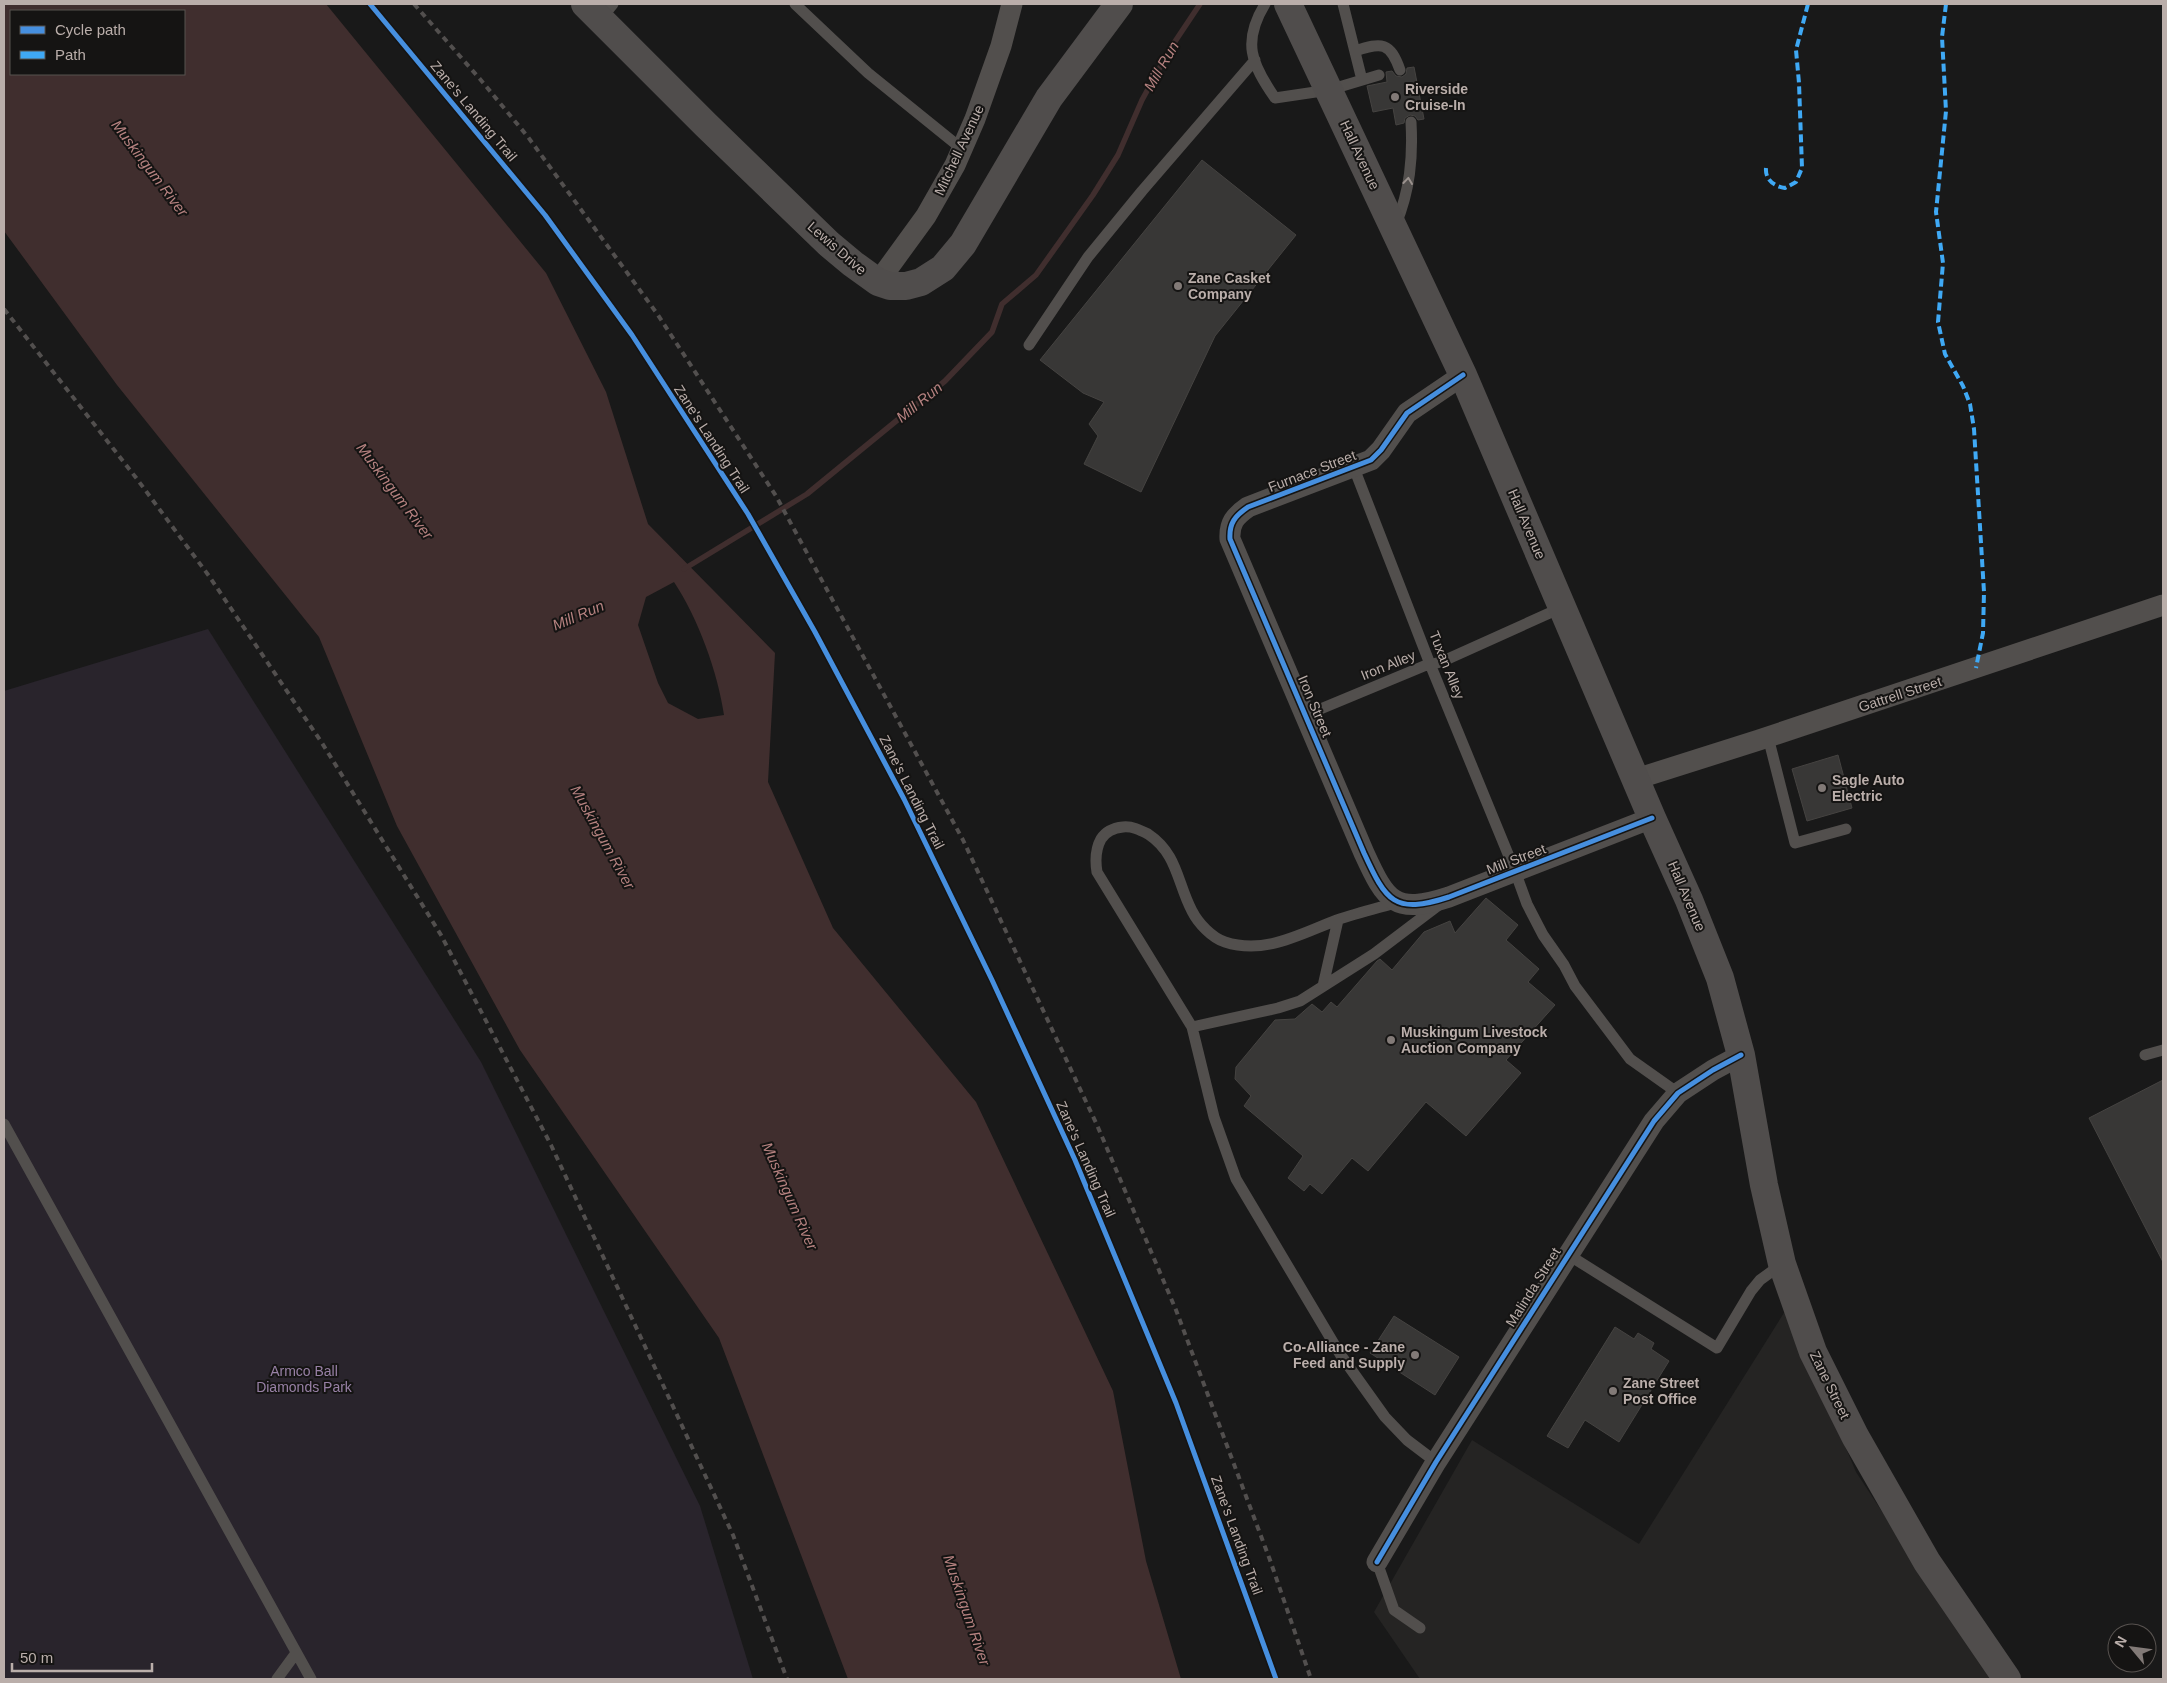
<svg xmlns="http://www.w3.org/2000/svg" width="2167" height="1683" font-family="Helvetica,sans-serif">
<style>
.built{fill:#252423}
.green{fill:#29242c}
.water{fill:#402e2e;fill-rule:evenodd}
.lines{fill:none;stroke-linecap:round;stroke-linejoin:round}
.stream{stroke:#402e2e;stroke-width:5.5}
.building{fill:#383736;stroke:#454341}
.service{stroke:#524f4d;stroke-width:11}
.minor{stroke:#524f4d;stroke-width:21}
.secondary{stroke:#504d4c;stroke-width:28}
.rail{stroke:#524f4e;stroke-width:4;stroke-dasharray:6 5;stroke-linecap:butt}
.quiet{stroke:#3fa9f5;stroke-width:4;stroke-dasharray:8 4;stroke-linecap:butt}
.cycleway-casing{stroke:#151413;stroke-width:8}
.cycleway{stroke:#468fdf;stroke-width:5}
.oneway{stroke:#9b928e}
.poi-dot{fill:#827a77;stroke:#151413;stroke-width:2}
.labels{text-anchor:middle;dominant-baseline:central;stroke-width:4;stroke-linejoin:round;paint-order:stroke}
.poi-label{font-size:14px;font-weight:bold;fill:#baaeaa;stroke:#151413;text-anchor:start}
.street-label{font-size:14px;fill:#baaeaa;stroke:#151413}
.park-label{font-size:14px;fill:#9881a6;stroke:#151413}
.water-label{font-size:15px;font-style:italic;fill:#b68280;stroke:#151413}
</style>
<rect width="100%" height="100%" fill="#191919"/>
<path class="built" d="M1787 1308 1856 1472 1992 1679H1420L1374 1612 1472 1440 1639 1544Z"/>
<path class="green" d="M208 629 481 1062 700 1506 753 1679H4V691Z"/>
<path class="water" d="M4 4H326L546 273 606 392 648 524 775 653 768 782 833 928 976 1102 1113 1391 1146 1561 1181 1679H848L719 1338 520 1050 397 826 319 637 117 385 4 231ZM11 11H184V74H11ZM674 582C698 618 718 673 724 715L698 719 668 703 658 683 638 625 646 597Z"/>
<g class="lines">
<path class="stream" d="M684 569 807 494 945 381 992 332 1002 304 1036 275 1093 195 1118 155 1142 100 1170 49 1200 4"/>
</g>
<path class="building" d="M1414 67 1424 119 1418 120 1415 116 1410 115 1405 118 1404 123 1396 125 1393 108 1373 112 1367 86 1387 82 1386 72 1392 71 1396 76 1402 77 1406 74 1407 68Z
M1202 160 1296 235 1215 336 1141 492 1084 464 1098 436 1089 424 1104 402 1083 393 1040 360Z
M1838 755 1852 808 1807 821 1792 769Z
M1486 898 1518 925 1506 940 1539 969 1528 982 1555 1005 1506 1060 1521 1073 1466 1136 1426 1102 1368 1171 1352 1158 1322 1194 1310 1184 1304 1191 1288 1178 1303 1156 1244 1106 1251 1096 1235 1079 1236 1067 1275 1020 1295 1019 1312 1004 1322 1012 1331 1002 1337 1007 1377 961 1380 959 1392 970 1424 932 1450 921 1455 933Z
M2163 1080V1262L2089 1118Z
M1394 1316 1459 1357 1435 1395 1370 1353Z
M1615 1327 1634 1339 1638 1333 1654 1343 1651 1349 1669 1361 1619 1442 1585 1420 1568 1448 1547 1436Z"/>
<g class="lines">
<path class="service" d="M795 4 868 73 962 149
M1265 4C1242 42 1251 63 1275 98L1329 90 1379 75
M1343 4 1362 80
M600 20 613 4
M1355 51C1382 42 1390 42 1400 70
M1396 224C1410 190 1413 158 1411 122
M1029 345 1088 257 1142 191 1255 60
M1354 468 1430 664 1515 871 1527 904 1543 935 1564 965 1575 986 1630 1059 1678 1093
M1306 715 1424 666 1441 662 1563 607
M1768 737 1795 843 1846 829
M1399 902C1378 908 1357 913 1337 920 1300 934 1265 955 1225 942 1212 938 1198 923 1192 911 1177 883 1178 854 1148 834 1140 830 1132 826 1123 827 1113 828 1106 831 1101 839 1095 850 1095 860 1097 872L1192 1027 1214 1117 1236 1179 1340 1354 1385 1417 1407 1440 1436 1462
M1323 986 1338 920
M1192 1027 1278 1008 1300 1001 1374 954 1440 904
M2145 1055 2163 1050
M4 1124 311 1679
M1567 1254 1717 1348 1751 1291 1760 1280 1782 1264
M1377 1562 1394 1610 1420 1628
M277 1679 296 1653"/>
<path class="minor" d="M878 282 926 216 955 165 975 119 1001 46 1012 4
M1463 375 1407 413 1381 450 1371 460 1248 507C1235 516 1229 523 1230 539L1364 853C1386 901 1394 915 1449 897L1652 818
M1636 779 1759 740 2163 605
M1377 1562 1436 1462 1654 1121 1678 1093 1713 1070 1741 1055"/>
<path class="secondary" d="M585 4 706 125 829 244 853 264 878 282 890 286H906L921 282 943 268 963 244 1049 98 1119 4
M1288 4 1463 375 1652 818 1689 900 1720 978 1741 1055 1764 1185 1782 1264 1813 1352 1855 1436 1927 1562 2007 1679"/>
<path class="rail" d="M414 4 480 79 528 137 658 315 776 496 963 840 1097 1125 1176 1310 1270 1560 1311 1679
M4 309 137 479 209 576 322 743 441 935 551 1145 733 1535 787 1679"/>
<path class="quiet" d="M1946 4 1942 37 1946 111 1936 212 1943 263 1938 322 1945 354 1963 386 1970 404 1974 429 1984 592 1983 633 1976 668
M1766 168C1765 179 1773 186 1785 188L1796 182 1802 168 1799 83 1796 50 1808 4"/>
<g class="cycleway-casing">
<path id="cycleway" d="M370 4 545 215 632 335 748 514 815 632 904 799 992 980 1075 1160 1176 1403 1276 1679
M1463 375 1407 413 1381 450 1371 460 1248 507C1235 516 1229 523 1230 539L1364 853C1386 901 1394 915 1449 897L1652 818
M1377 1562 1436 1462 1654 1121 1678 1093 1713 1070 1741 1055"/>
</g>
<use href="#cycleway" class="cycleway"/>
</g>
<defs><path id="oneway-chevron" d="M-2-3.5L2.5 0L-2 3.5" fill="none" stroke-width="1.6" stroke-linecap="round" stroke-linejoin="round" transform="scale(1.25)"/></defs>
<use class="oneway" href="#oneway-chevron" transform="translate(1408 181) rotate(-83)"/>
<g class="poi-dot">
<circle cx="1395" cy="97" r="5"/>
<circle cx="1178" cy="286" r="5"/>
<circle cx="1822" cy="788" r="5"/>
<circle cx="1391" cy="1040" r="5"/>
<circle cx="1415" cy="1355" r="5"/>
<circle cx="1613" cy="1391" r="5"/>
</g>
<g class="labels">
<g class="poi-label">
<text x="1405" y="89">Riverside<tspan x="1405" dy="16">Cruise-In</tspan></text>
<text x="1188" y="278">Zane Casket<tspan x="1188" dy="16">Company</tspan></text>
<text x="1832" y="780">Sagle Auto<tspan x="1832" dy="16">Electric</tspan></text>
<text x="1401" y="1032">Muskingum Livestock<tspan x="1401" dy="16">Auction Company</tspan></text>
<text x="1405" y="1347" text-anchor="end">Co-Alliance - Zane<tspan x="1405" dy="16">Feed and Supply</tspan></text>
<text x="1623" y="1383">Zane Street<tspan x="1623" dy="16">Post Office</tspan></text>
</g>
<g class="street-label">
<text transform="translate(474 111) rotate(50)">Zane's Landing Trail</text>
<text transform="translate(959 150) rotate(-65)">Mitchell Avenue</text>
<text transform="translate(1360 155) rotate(65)">Hall Avenue</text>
<text transform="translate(837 248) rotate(41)">Lewis Drive</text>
<text transform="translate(712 439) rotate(57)">Zane's Landing Trail</text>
<text transform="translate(1312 471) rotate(-21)">Furnace Street</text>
<text transform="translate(1527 524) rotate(67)">Hall Avenue</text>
<text transform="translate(1388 665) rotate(-22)">Iron Alley</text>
<text transform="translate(1447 665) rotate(68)">Tuxan Alley</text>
<text transform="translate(1900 694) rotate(-18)">Gattrell Street</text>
<text transform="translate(1315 706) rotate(67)">Iron Street</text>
<text transform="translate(912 792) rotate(63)">Zane's Landing Trail</text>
<text transform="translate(1516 859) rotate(-21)">Mill Street</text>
<text transform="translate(1687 896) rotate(67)">Hall Avenue</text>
<text transform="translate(1086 1159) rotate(66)">Zane's Landing Trail</text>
<text transform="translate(1533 1287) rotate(-58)">Malinda Street</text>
<text transform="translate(1830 1385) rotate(64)">Zane Street</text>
<text transform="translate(1237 1535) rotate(70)">Zane's Landing Trail</text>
</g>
<g class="park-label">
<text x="304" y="1371">Armco Ball<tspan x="304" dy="16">Diamonds Park</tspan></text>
</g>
<g class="water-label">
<text transform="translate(1161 66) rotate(-60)">Mill Run</text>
<text transform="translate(150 168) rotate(53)">Muskingum River</text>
<text transform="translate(919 402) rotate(-39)">Mill Run</text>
<text transform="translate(395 491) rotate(53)">Muskingum River</text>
<text transform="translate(578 615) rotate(-23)">Mill Run</text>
<text transform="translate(603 837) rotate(61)">Muskingum River</text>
<text transform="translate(790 1196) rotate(66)">Muskingum River</text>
<text transform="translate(967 1610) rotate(71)">Muskingum River</text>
</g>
</g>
<rect width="2167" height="1683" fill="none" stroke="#baaeaa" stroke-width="10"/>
<rect x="10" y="10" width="175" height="65" fill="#151413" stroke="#57524f"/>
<rect x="20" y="26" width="25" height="8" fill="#468fdf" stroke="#57524f"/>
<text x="55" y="35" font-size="15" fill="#baaeaa">Cycle path</text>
<rect x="20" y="51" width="25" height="8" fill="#3fa9f5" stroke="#57524f"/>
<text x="55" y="60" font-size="15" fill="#baaeaa">Path</text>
<g transform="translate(2132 1648) rotate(299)"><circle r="24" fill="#151413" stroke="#57524f"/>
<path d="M0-4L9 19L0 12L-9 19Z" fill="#827a77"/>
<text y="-8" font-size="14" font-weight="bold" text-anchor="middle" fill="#baaeaa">N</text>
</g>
<path d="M12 1663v8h140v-8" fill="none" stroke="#baaeaa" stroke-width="2.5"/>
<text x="20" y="1663" font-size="15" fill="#baaeaa" stroke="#151413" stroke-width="4" paint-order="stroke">50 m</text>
</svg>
